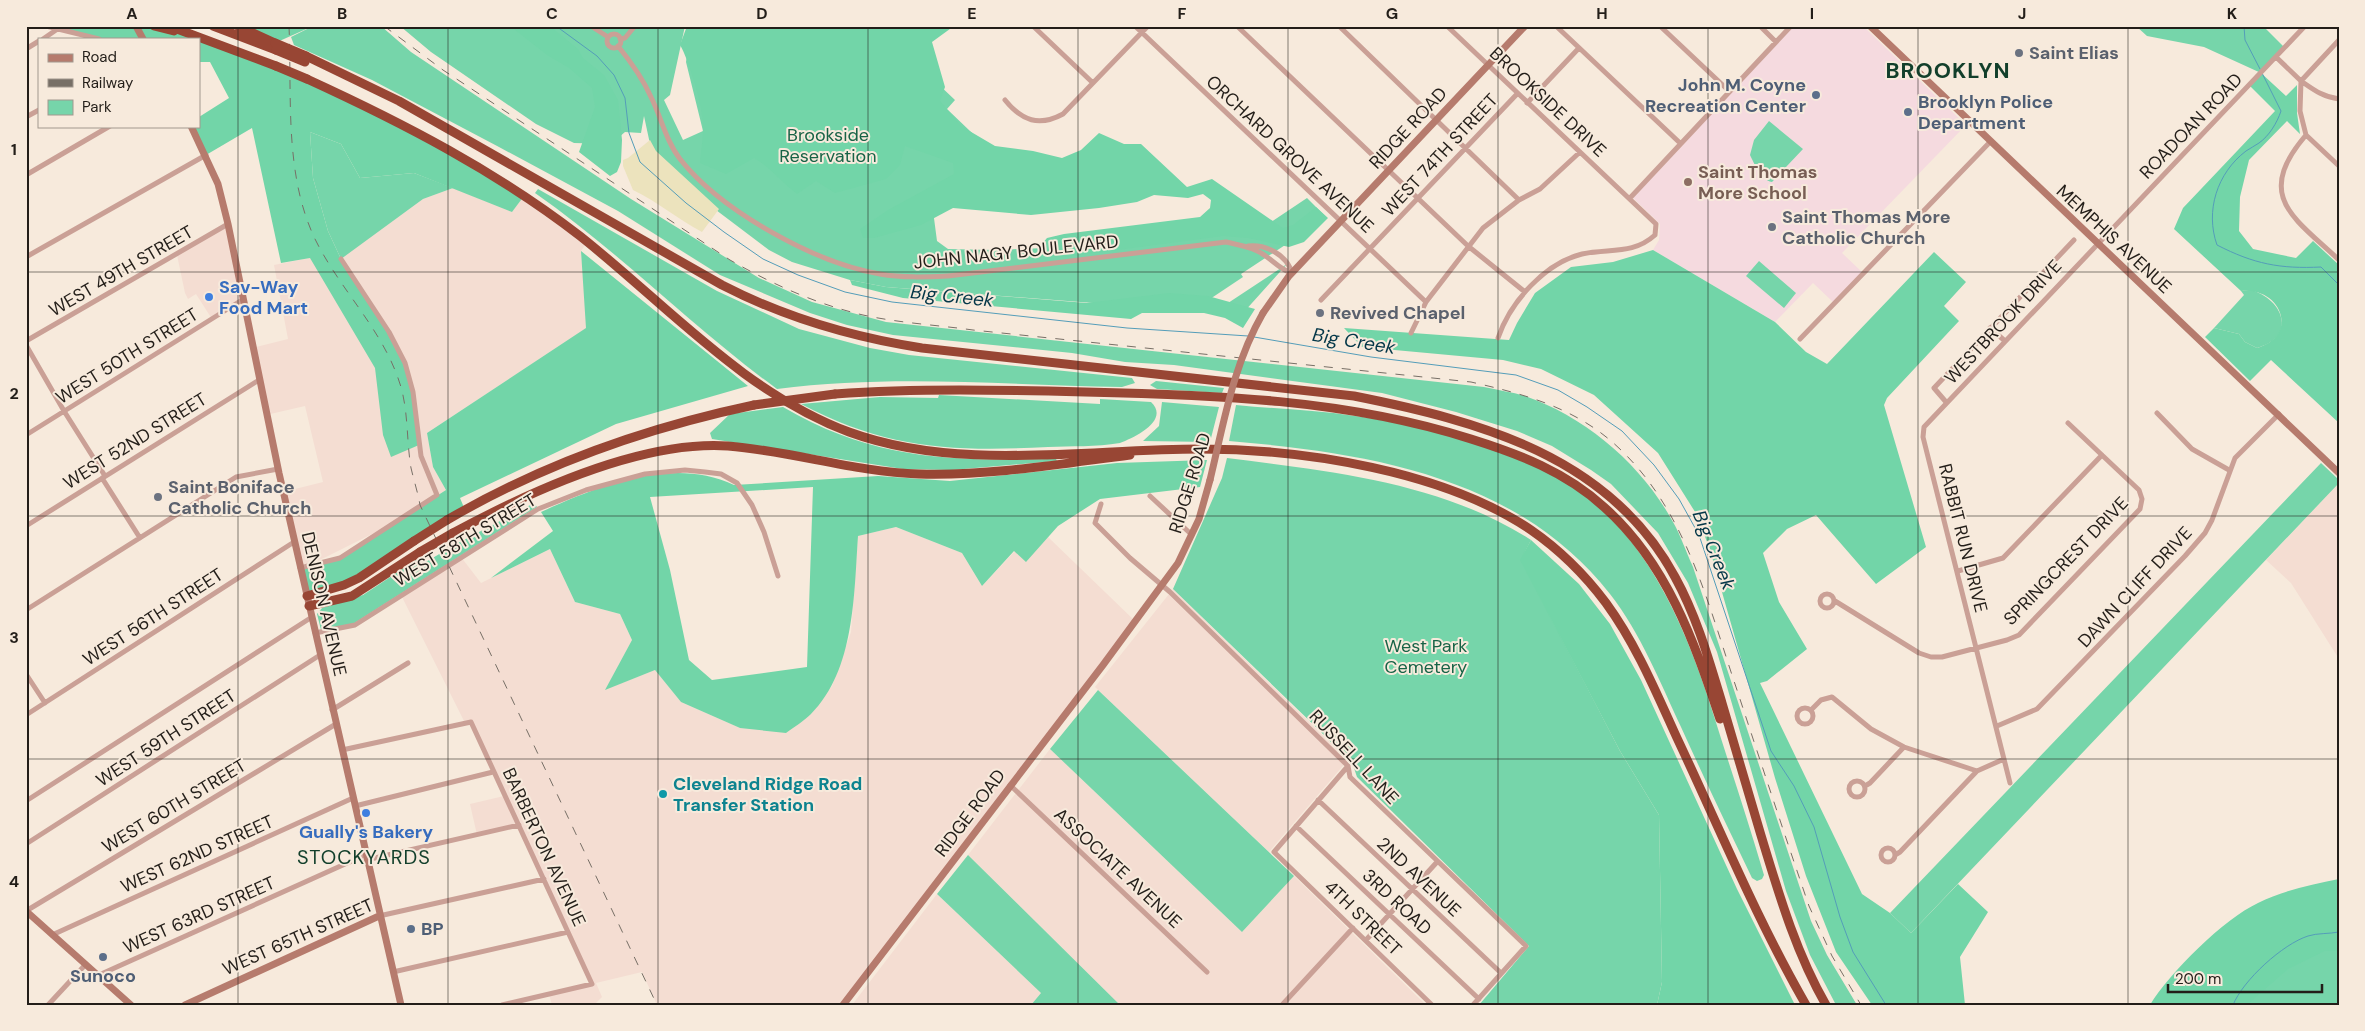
<svg xmlns="http://www.w3.org/2000/svg" width="2365" height="1031" font-family="'DM Sans',sans-serif">
<style>
.industrial{fill:#f4ddd2}
.education{fill:#f5dadf}
.green{fill:#76d5aa}
.forest{fill:#72d5a8;fill-rule:evenodd}
.sand{fill:#ece3bd}
.lines{fill:none;stroke-linecap:round;stroke-linejoin:round}
.stream{stroke:#549db9;stroke-width:1}
.street{stroke:#caa096;stroke-width:5}
.secondary{stroke:#b67b6d;stroke-width:7}
.highway{stroke:#984634;stroke-width:9}
.rail{stroke:#776f66;stroke-width:1;stroke-dasharray:9 9;stroke-linecap:butt}
.secondary-bridge{stroke:#b67b6d;stroke-width:7}
.highway-bridge{stroke:#984634;stroke-width:9}
.grid{fill:none;stroke:#231e19;stroke-width:1;stroke-opacity:0.55}
.worship-dot{fill:#6b7280;stroke:#f7eadc;stroke-width:2}
.service-dot{fill:#5c6f8a;stroke:#f7eadc;stroke-width:2}
.education-dot{fill:#8d6e63;stroke:#f7eadc;stroke-width:2}
.shop-dot{fill:#3f7fe0;stroke:#f7eadc;stroke-width:2}
.culture-dot{fill:#0f9aa8;stroke:#f7eadc;stroke-width:2}
.labels{text-anchor:middle;dominant-baseline:central;stroke-width:4;stroke-linejoin:round;paint-order:stroke}
.worship-label{font-size:18px;font-weight:bold;fill:#5b616d;stroke:#f7eadc;text-anchor:start}
.service-label{font-size:18px;font-weight:bold;fill:#4e5e75;stroke:#f7eadc;text-anchor:start}
.street-label{font-size:18px;fill:#231e19;stroke:#f7eadc}
.park-label{font-size:18px;fill:#176346;stroke:#f7eadc}
.education-label{font-size:18px;font-weight:bold;fill:#785e54;stroke:#f7eadc;text-anchor:start}
.shop-label{font-size:18px;font-weight:bold;fill:#366cbe;stroke:#f7eadc;text-anchor:start}
.culture-label{font-size:18px;font-weight:bold;fill:#0d838f;stroke:#f7eadc;text-anchor:start}
.water-label{font-size:19px;font-style:italic;fill:#043748;stroke:#f7eadc}
.quarter-label{font-size:20px;letter-spacing:1px;fill:#123f2b;stroke:#f7eadc}
.district-label{font-size:22px;font-weight:bold;letter-spacing:1px;fill:#123f2b;stroke:#f7eadc}
.neatline{fill:none;stroke:#231e19;stroke-width:2}
.grid-label{font-size:16px;text-anchor:middle;font-weight:bold;fill:#231e19}
</style>
<rect width="100%" height="100%" fill="#f7eadc"/>
<path class="industrial" d="M453 188 512 212 524 196 587 242 581 251 587 328 427 433 433 467 446 490 392 524 326 557 300 568 283 492 323 482 305 406 266 415 252 348 288 339 274 265 309 258H341L423 199Z
M228 224 242 300 212 319 196 294 188 299 185 293 177 255Z
M2339 483V659L2291 583 2266 560Z
M896 527 962 553 982 586 1015 551 1026 561 1048 537 1135 621 843 1005H657L642 972 596 983 602 997 594 1005H552L549 994 592 984 519 825 477 835 470 804 504 796 471 722 465 723 401 595 461 557 481 583 550 549 575 602 620 614 632 640 606 689 655 670 681 702 740 728 811 714 832 686 851 632 858 536Z
M1173 589 1348 760 1269 852 1095 687Z
M1050 749 1242 932 1294 876 1426 1005H1120L968 855Z
M937 894 1041 993 1031 1005H852Z"/>
<path class="education" d="M1794 26H1863L1966 125 1842 253 1862 272 1833 302 1813 283 1775 322 1653 250 1659 240 1660 224 1633 198Z"/>
<path class="green" d="M313 26H381L411 52 631 199 759 278 812 302 886 322 1484 387C1497 390 1512 392 1525 396 1586 417 1642 465 1673 522 1681 536 1686 552 1693 567L1811 921 1827 955 1857 1005H1836L1810 955 1786 891 1717 652 1688 583 1658 533 1611 484 1591 470 1552 446 1517 431 1456 412 1382 393 1174 365 1125 362 1072 353 893 335 847 325 810 313 720 275 618 211 499 147 372 80 294 45 291 37Z
M400 26H685L670 95 664 100 683 140 703 131 686 62 691 26H877L955 100 947 109 1017 176 932 203 937 241 948 249 996 250 1066 247 1256 232 1307 198 1325 216 1323 220 1241 274 1243 277 1204 303 1106 304 886 287 850 280 792 262 769 250 675 179 650 144 644 116 641 133 625 132 611 144 574 143 536 124 431 52Z
M2136 26H2263L2285 48 2261 73 2204 47 2147 36Z
M1769 121 1803 149 1772 182C1761 180 1755 165 1750 155L1754 140Z
M310 132 341 144 360 178 414 173 453 188 423 199 341 259 328 231 313 178Z
M538 189 717 291 799 329 870 348 909 355 1132 378 1135 383 1122 387C1006 385 892 374 777 389 693 328 621 253 535 193Z
M1759 261 1796 293 1784 308 1746 276Z
M1287 264 1243 313 1222 307Z
M2252 290C2285 301 2296 337 2257 348L2245 342 2239 334 2214 328 2244 295 2241 291Z
M1156 381 1224 388 1222 393 1157 389 1150 385Z
M939 395 1100 404V399L1151 402C1170 420 1136 437 1120 443 1096 447 1071 446 1048 447 954 452 886 449 801 404L880 397 938 398Z
M1162 402 1219 407 1210 442 1143 441 1159 426Z
M1236 405C1276 409 1315 410 1355 416 1431 426 1552 458 1607 514 1672 580 1699 667 1726 754 1739 794 1752 834 1764 875L1762 879 1757 881 1752 878C1728 828 1704 778 1681 727 1660 682 1641 634 1610 594 1517 476 1369 453 1229 441Z
M783 407C875 461 953 461 1056 459L1057 461 952 470 903 469 712 439 710 433 730 414Z
M1227 458C1330 471 1441 482 1531 540L1521 560 1620 751 1659 815 1662 982 1657 1005H1479L1529 946 1357 777 1353 765 1318 729 1173 589 1222 478Z
M2321 463 2339 480V483L1911 933 1890 913Z
M534 503 537 507 353 624 321 630 317 614 322 608 363 595 416 560 419 566 458 543Z
M1098 690 1294 876 1242 932 1050 749Z
M968 855 1120 1005H1031L1041 993 937 894Z
M2339 913V1005H2177Z"/>
<path class="forest" d="M46 26H154L222 45 363 105 524 196 512 212 414 173 360 178 341 144 310 132 313 178 328 231 341 259 397 345 413 392 419 445 391 457 383 435 375 368 310 258 281 263 252 128 206 155 191 126H199V117L229 98 210 62H199V39H99Z
M238 26H313L275 43Z
M510 26H550L578 49 583 58 604 75 618 100 622 140 621 162 617 172 610 176 579 152 595 107 592 88 569 68 547 55Z
M687 26H954L932 42 945 87 940 101 961 126 995 146 1033 151 1062 158 1081 150 1099 133 1124 144H1141L1187 187 1212 179 1283 228 1293 225 1316 207 1328 218 1304 242 1289 247 1248 238 1223 236 1065 257 1050 256 1042 252 1041 245 1047 238 1064 234 1200 217 1210 208 1211 200 1203 194 1188 198 1154 195 1137 202 1099 208 1031 215 953 208 921 225 874 238H863L860 229 888 210 954 174 953 163 905 146 900 165 886 179 835 193 816 181 797 194C781 182 771 168 754 158L726 174 700 163C701 151 703 139 703 128 704 110 689 60 680 45Z
M2261 73 2286 96 2297 85V113L2300 134 2287 121 2249 160 2240 197 2239 231 2253 249 2296 258 2313 241 2339 265V423L2271 360 2250 381 2205 337 2214 328 2239 334 2245 342 2257 348C2301 335 2280 286 2241 291L2174 229 2183 208 2275 111 2249 85Z
M1653 250 1775 322 1806 352 1827 364 1934 252 1966 282 1944 306 1959 321 1887 398 1884 405 1926 547 1876 584 1816 515 1787 529 1763 553 1779 602 1807 649 1767 681 1760 683 1862 894 1890 913 1911 933 1958 884 1988 912 1960 957 1965 1005H1872L1836 952 1806 876 1775 778 1710 550 1697 515 1658 453 1594 395 1541 369 1503 360 1362 347 1344 328 1509 340 1517 323 1535 293 1571 267 1613 262Z
M581 251 748 386 616 424 460 498 465 510 359 578 307 596 300 568 340 558 446 490 433 467 427 433 586 328Z
M850 280 886 287 1087 303 1169 293 1208 296 1255 309 1243 328 1225 318 1204 313H1142L1131 319 903 298 852 285Z
M1207 460 1200 487 1100 499 1058 526 1026 562 1014 551 982 586 962 553 896 527 858 536C854 594 855 670 811 714 804 721 794 727 786 733L740 728 681 702 655 670 605 690 632 640 620 614 575 602 550 549 491 578 553 531 541 512C599 486 672 456 734 485L878 476 950 481 1117 463ZM813 487 807 667 712 680 689 660 670 570 650 497Z
M1531 540 1579 584 1610 624 1641 680 1737 889 1794 1003 1792 1005H1657L1662 982 1659 815 1620 751 1520 560Z
M2339 879V951H2325L2288 969 2247 1005H2150C2170 972 2224 919 2258 903 2284 890 2311 885 2339 879Z"/>
<path class="sand" d="M650 140 656 151 719 209 702 232C678 219 658 202 633 190L623 166V160L628 158Z"/>
<g class="lines">
<path class="stream" d="M556 26 597 56 614 75 625 98 629 133 640 162 686 203 724 232 763 259 798 275 845 292 892 302 1127 328 1248 336
M2244 26 2245 40 2260 69
M2262 73 2281 111C2277 123 2269 136 2259 143 2255 146 2250 148 2246 151 2217 173 2205 211 2217 245 2254 264 2280 269 2321 267L2339 285
M1254 337 1371 357 1516 375 1558 390 1587 407 1622 431 1654 465 1679 499 1699 535 1771 751 1794 786 1814 827 1840 917 1853 952 1886 1005
M2233 1005C2243 980 2283 944 2308 936 2317 933 2329 934 2339 932"/>
<path class="street" d="M46 26 99 39
M591 26 608 37
M1033 26 1093 83
M1135 26 1426 302
M1237 26 1468 246 1525 292
M1339 26 1519 200
M1447 26 1656 224 1655 235C1633 255 1609 248 1582 254 1545 263 1510 302 1498 338
M1556 26 1680 143
M1660 26 1729 91
M1760 26 1776 42
M607 41a7 7 0 1 1 14 0a7 7 0 1 1-14 0Z
M43 39 56 30
M620 39 625 38 635 26
M2339 40 2301 81C2314 90 2323 97 2339 99
M618 46C631 62 643 79 651 97 661 117 666 141 680 159 721 211 815 263 880 274 903 278 925 277 948 276L1226 242C1238 245 1250 246 1261 253 1272 259 1280 270 1292 273
M26 49 39 41
M2276 57 2301 81 2300 111 2306 135 2339 166
M1005 100C1022 121 1039 127 1063 114L1148 26
M1527 103 1579 48
M26 117 39 110
M2306 135C2254 196 2293 217 2339 260
M26 175 110 126
M1630 198 1791 26
M1248 246C1266 244 1287 255 1292 273
M26 257 206 155
M1321 300 1517 94
M1990 328 2005 341
M1411 333 1426 302 1483 228 1519 200 1540 189 1580 152
M1800 339 1990 142
M26 341 228 224
M26 345 64 411 105 476
M1946 402 1934 388 2074 240
M2157 413 2192 449 2229 470
M26 435 242 300
M102 478 140 538
M1150 496 1192 535
M1101 504 1095 523 1130 558 1170 592 1348 766 1350 777 1526 946 1473 1005
M26 526 259 380
M300 568 340 558 437 495 421 456 413 392 405 363 389 332 341 259
M1958 571 2003 558 2102 455
M1820 601a7 7 0 1 1 14 0a7 7 0 1 1-14 0Z
M1835 601 1919 653 1931 657H1942L2007 640 2019 635 2140 509 2142 499 2139 490 2068 423
M26 610 236 477 278 469
M315 633 355 625 538 509 586 490 645 474 685 470 705 472 721 474 737 483 752 505 764 532 778 576
M26 674 45 703
M1797 716a8 8 0 1 1 16 0a8 8 0 1 1-16 0Z
M332 710 408 663
M1811 710 1821 700 1832 697 1871 729 1904 747 1977 771 2004 759
M26 715 294 542
M1997 726 2037 709 2185 556 2205 533 2212 520 2235 458 2279 414
M342 750 471 722 592 984 502 1005
M1348 766 1274 852 1432 1005
M1849 789a8 8 0 1 1 16 0a8 8 0 1 1-16 0Z
M2010 783 1923 437 1924 427 2305 26
M1010 785 1207 972
M1865 786 1870 783 1904 747
M1318 800 1501 973
M26 801 312 617
M355 806 493 772
M1296 826 1479 999
M26 844 320 655
M1881 855a7 7 0 1 1 14 0a7 7 0 1 1-14 0Z
M1895 855 1900 852 1977 771
M366 860 519 825
M26 911 336 724
M379 916 544 879
M52 935 353 798
M1366 940 1437 862
M393 972 568 932
M99 975 365 855
M48 1005 86 964
M1282 1005 1353 928"/>
<path class="secondary" d="M136 26 143 39
M1870 26 2339 473
M191 126 218 184 228 224 279 473 401 1005
M1263 313 1289 276 1525 26
M26 911 131 1005
M185 1005 379 916
M843 1005 1103 665 1178 563 1199 519 1210 480"/>
<path class="highway" d="M154 26 174 31
M169 26 276 66
M213 26 276 50
M238 26 275 43
M306 56 399 101 722 285C786 318 851 337 922 348L1354 396C1479 421 1610 456 1675 577 1697 617 1709 660 1722 703 1735 746 1747 789 1760 832 1778 891 1795 951 1826 1005
M307 79C403 123 496 171 580 236 666 304 744 393 849 432 958 472 1086 449 1200 449 1304 449 1444 471 1531 530 1560 550 1585 575 1606 603 1636 644 1656 692 1677 738 1719 827 1757 920 1806 1005
M835 394C918 388 1002 390 1085 392 1215 395 1346 399 1471 439 1519 454 1566 472 1604 507 1667 563 1694 641 1720 719
M447 520C543 464 645 428 754 405
M453 533C529 492 640 440 728 446 792 451 855 472 919 474 990 476 1060 464 1130 455
M307 596 344 585 359 578 414 541
M309 606 352 596 420 552"/>
<path class="rail" d="M289 26C292 97 284 174 315 239 339 288 380 327 398 378 409 407 406 439 411 468 414 481 418 493 420 505L657 1005
M384 26 443 70 730 260C772 284 816 304 863 315 899 323 937 325 973 330L1471 382C1528 395 1580 409 1623 452 1687 515 1708 604 1736 687 1760 760 1784 833 1809 906L1832 956 1861 1005"/>
<path class="secondary-bridge" d="M1210 480C1224 422 1233 365 1263 313"/>
<path class="highway-bridge" d="M275 43 306 56
M276 50 305 62
M276 66 307 79
M754 405 835 394
M414 541 447 520
M420 552 453 533"/>
</g>
<path class="grid" d="M238 26V1005M448 26V1005M658 26V1005M868 26V1005M1078 26V1005M1288 26V1005M1498 26V1005M1708 26V1005M1918 26V1005M2128 26V1005M26 272H2339M26 516H2339M26 759H2339"/>
<g class="worship-dot">
<circle cx="2019" cy="53" r="5"/>
<circle cx="1772" cy="227" r="5"/>
<circle cx="1320" cy="313" r="5"/>
<circle cx="158" cy="497" r="5"/>
</g>
<g class="service-dot">
<circle cx="1816" cy="95" r="5"/>
<circle cx="1908" cy="112" r="5"/>
<circle cx="411" cy="929" r="5"/>
<circle cx="103" cy="957" r="5"/>
</g>
<circle class="education-dot" cx="1688" cy="182" r="5"/>
<g class="shop-dot">
<circle cx="209" cy="297" r="5"/>
<circle cx="366" cy="813" r="5"/>
</g>
<circle class="culture-dot" cx="663" cy="794" r="5"/>
<g class="labels">
<g class="worship-label">
<text x="2029" y="53">Saint Elias</text>
<text x="1782" y="217">Saint Thomas More<tspan x="1782" dy="21">Catholic Church</tspan></text>
<text x="1330" y="313">Revived Chapel</text>
<text x="168" y="487">Saint Boniface<tspan x="168" dy="21">Catholic Church</tspan></text>
</g>
<g class="service-label">
<text x="1806" y="85" text-anchor="end">John M. Coyne<tspan x="1806" dy="21">Recreation Center</tspan></text>
<text x="1918" y="102">Brooklyn Police<tspan x="1918" dy="21">Department</tspan></text>
<text x="421" y="929">BP</text>
<text x="103" y="976" text-anchor="middle">Sunoco</text>
</g>
<g class="street-label">
<text transform="translate(1548 102) rotate(43)">BROOKSIDE DRIVE</text>
<text transform="translate(2191 126) rotate(-46)">ROADOAN ROAD</text>
<text transform="translate(1408 128) rotate(-47)">RIDGE ROAD</text>
<text transform="translate(1290 154) rotate(43)">ORCHARD GROVE AVENUE</text>
<text transform="translate(1440 155) rotate(-47)">WEST 74TH STREET</text>
<text transform="translate(2114 239) rotate(43)">MEMPHIS AVENUE</text>
<text transform="translate(1016 252) rotate(-6)">JOHN NAGY BOULEVARD</text>
<text transform="translate(121 271) rotate(-30)">WEST 49TH STREET</text>
<text transform="translate(2003 322) rotate(-47)">WESTBROOK DRIVE</text>
<text transform="translate(127 356) rotate(-32)">WEST 50TH STREET</text>
<text transform="translate(135 441) rotate(-32)">WEST 52ND STREET</text>
<text transform="translate(1190 483) rotate(-73)">RIDGE ROAD</text>
<text transform="translate(1963 538) rotate(76)">RABBIT RUN DRIVE</text>
<text transform="translate(465 540) rotate(-31)">WEST 58TH STREET</text>
<text transform="translate(2066 561) rotate(-46)">SPRINGCREST DRIVE</text>
<text transform="translate(2135 587) rotate(-47)">DAWN CLIFF DRIVE</text>
<text transform="translate(324 604) rotate(77)">DENISON AVENUE</text>
<text transform="translate(153 617) rotate(-33)">WEST 56TH STREET</text>
<text transform="translate(166 738) rotate(-33)">WEST 59TH STREET</text>
<text transform="translate(1354 757) rotate(47)">RUSSELL LANE</text>
<text transform="translate(174 806) rotate(-31)">WEST 60TH STREET</text>
<text transform="translate(970 813) rotate(-53)">RIDGE ROAD</text>
<text transform="translate(544 847) rotate(65)">BARBERTON AVENUE</text>
<text transform="translate(197 854) rotate(-24)">WEST 62ND STREET</text>
<text transform="translate(1118 868) rotate(43)">ASSOCIATE AVENUE</text>
<text transform="translate(1419 877) rotate(43)">2ND AVENUE</text>
<text transform="translate(1397 902) rotate(43)">3RD ROAD</text>
<text transform="translate(199 915) rotate(-24)">WEST 63RD STREET</text>
<text transform="translate(1363 918) rotate(44)">4TH STREET</text>
<text transform="translate(298 937) rotate(-24)">WEST 65TH STREET</text>
</g>
<g class="park-label">
<text x="828" y="135">Brookside<tspan x="828" dy="21">Reservation</tspan></text>
<text x="1426" y="646">West Park<tspan x="1426" dy="21">Cemetery</tspan></text>
</g>
<g class="education-label">
<text x="1698" y="172">Saint Thomas<tspan x="1698" dy="21">More School</tspan></text>
</g>
<g class="shop-label">
<text x="219" y="287">Sav-Way<tspan x="219" dy="21">Food Mart</tspan></text>
<text x="366" y="832" text-anchor="middle">Gually's Bakery</text>
</g>
<g class="culture-label">
<text x="673" y="784">Cleveland Ridge Road<tspan x="673" dy="21">Transfer Station</tspan></text>
</g>
<g class="water-label">
<text transform="translate(952 296) rotate(6)">Big Creek</text>
<text transform="translate(1354 341) rotate(9)">Big Creek</text>
<text transform="translate(1714 550) rotate(68)">Big Creek</text>
</g>
<g class="quarter-label">
<text x="364" y="857">STOCKYARDS</text>
</g>
<g class="district-label">
<text x="1948" y="70">BROOKLYN</text>
</g>
</g>
<rect width="2365" height="1031" fill="none" stroke="#f7eadc" stroke-width="55"/>
<rect x="38" y="38" width="162" height="90" fill="#f7eadc" stroke="#a2988e"/>
<rect x="48" y="54" width="25" height="8" fill="#b67b6d" stroke="#a2988e"/>
<text x="82" y="62" font-size="15" fill="#231e19">Road</text>
<rect x="48" y="79" width="25" height="8" fill="#776f66" stroke="#a2988e"/>
<text x="82" y="88" font-size="15" fill="#231e19">Railway</text>
<rect x="48" y="100" width="25" height="15" fill="#76d5aa" stroke="#a2988e"/>
<text x="82" y="112" font-size="15" fill="#231e19">Park</text>
<path d="M2168 984v8h154v-8" fill="none" stroke="#231e19" stroke-width="2.5"/>
<text x="2175" y="984" font-size="15" fill="#231e19" stroke="#f7eadc" stroke-width="4" paint-order="stroke">200 m</text>
<rect x="28" y="28" width="2310" height="976" class="neatline"/>
<g class="grid-label">
<text x="132" y="19">A</text>
<text x="342" y="19">B</text>
<text x="552" y="19">C</text>
<text x="762" y="19">D</text>
<text x="972" y="19">E</text>
<text x="1182" y="19">F</text>
<text x="1392" y="19">G</text>
<text x="1602" y="19">H</text>
<text x="1812" y="19">I</text>
<text x="2022" y="19">J</text>
<text x="2232" y="19">K</text>
<text x="14" y="155">1</text>
<text x="14" y="399">2</text>
<text x="14" y="643">3</text>
<text x="14" y="887">4</text>
</g>
</svg>
